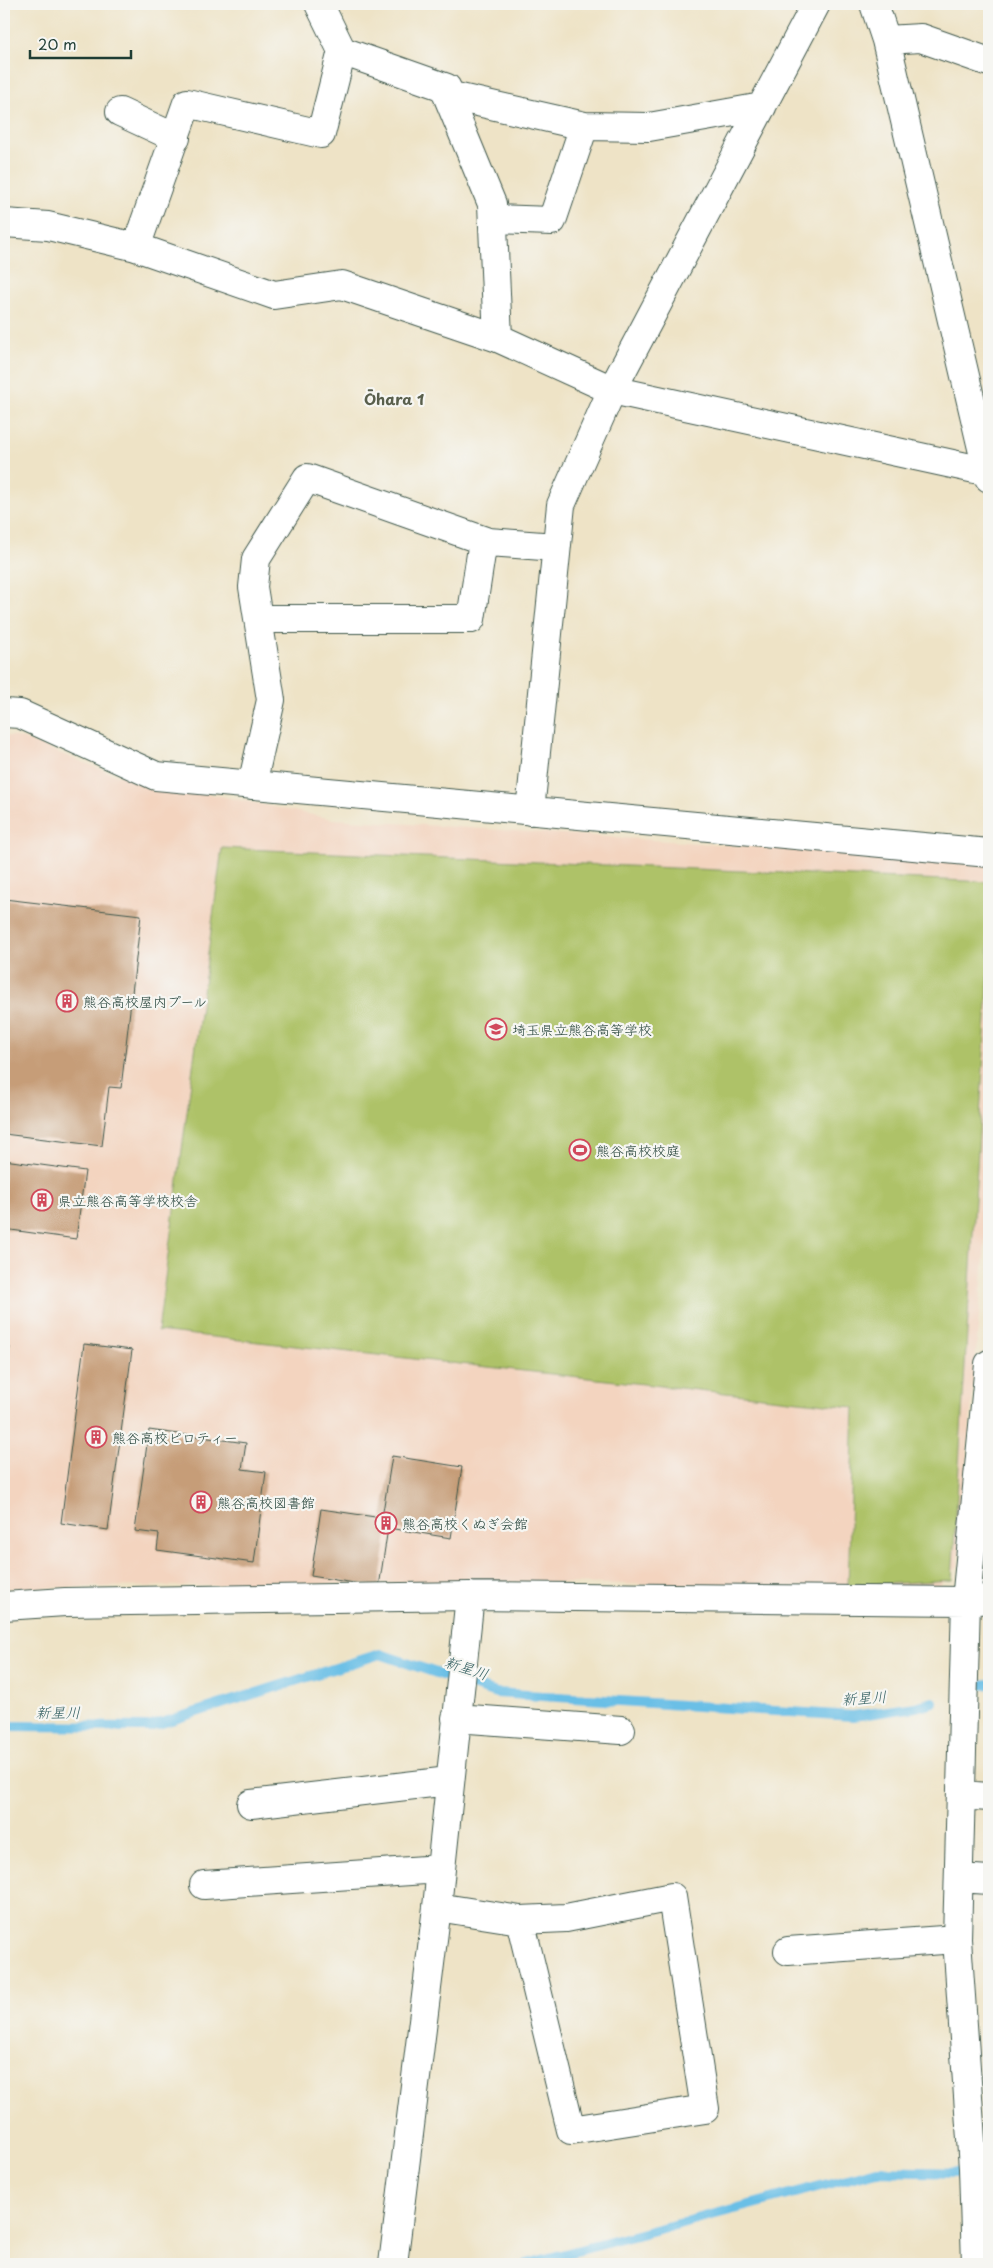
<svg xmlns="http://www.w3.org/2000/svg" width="993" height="2268" font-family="'Playpen Sans','Klee One',sans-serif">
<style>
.built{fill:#f3d4bf}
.grass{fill:#aec267;stroke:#66804e}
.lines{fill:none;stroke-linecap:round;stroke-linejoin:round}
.stream{stroke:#6abfe6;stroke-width:10}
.building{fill:#c69d78}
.minor-casing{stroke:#3e564a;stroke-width:30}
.minor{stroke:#fff;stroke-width:28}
.labels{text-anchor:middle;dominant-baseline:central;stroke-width:4.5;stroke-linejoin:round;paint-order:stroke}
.poi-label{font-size:14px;fill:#1f3d34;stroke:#f6f6f2;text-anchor:start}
.neighbourhood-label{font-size:15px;font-weight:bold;fill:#595f4c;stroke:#f6f6f2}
.water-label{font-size:15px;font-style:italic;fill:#325e60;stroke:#f6f6f2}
</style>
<rect width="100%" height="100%" fill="#f6f6f2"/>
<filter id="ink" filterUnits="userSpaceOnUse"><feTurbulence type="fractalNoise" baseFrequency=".02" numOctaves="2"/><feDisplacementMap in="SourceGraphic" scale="10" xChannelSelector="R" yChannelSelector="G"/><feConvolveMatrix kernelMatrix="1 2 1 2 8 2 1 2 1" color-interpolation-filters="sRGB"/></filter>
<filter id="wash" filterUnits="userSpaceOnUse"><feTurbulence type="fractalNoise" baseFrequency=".0096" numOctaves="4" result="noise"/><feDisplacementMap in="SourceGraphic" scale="20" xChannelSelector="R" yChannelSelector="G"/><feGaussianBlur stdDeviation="1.12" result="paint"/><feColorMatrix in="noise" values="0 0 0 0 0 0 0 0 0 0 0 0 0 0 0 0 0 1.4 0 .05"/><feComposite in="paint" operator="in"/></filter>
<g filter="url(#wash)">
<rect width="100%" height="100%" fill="#eee3c6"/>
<path class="built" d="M4 735 21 738 113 774 332 819 989 862V1197L958 1566 935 1589 486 1582 4 1588Z"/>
<path class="grass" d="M222 848 989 882V969L952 1580 848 1586 854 1407 158 1331Z"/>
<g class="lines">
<path class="stream" d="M980 1685 989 1684
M4 1726 149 1727 380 1654 496 1693 853 1716 916 1707 933 1702
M527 2264 877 2171 962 2173"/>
</g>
<g id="blocks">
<path class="building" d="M4 899 141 915 121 1088 109 1087 102 1146 4 1134Z
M4 1160 85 1171 76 1239 4 1229Z
M84 1344 132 1350 108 1530 61 1523Z
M4 1347H10L5 1383H4Z
M149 1430 246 1443 242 1469 266 1472 254 1563 157 1550 159 1534 135 1531Z
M392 1456 462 1467 451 1538 388 1528 379 1587 311 1576 321 1509 382 1518Z"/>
</g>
</g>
<g filter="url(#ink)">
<use href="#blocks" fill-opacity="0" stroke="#3e564a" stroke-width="1"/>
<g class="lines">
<g class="minor-casing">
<path id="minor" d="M319 4 342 51 447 88V95L492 204 498 338
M874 4 886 40 989 478
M886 40 921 38 989 62
M447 95 584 126 649 127 762 107
M120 112 176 138
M494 219 552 221 584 126
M4 223 48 226 136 247 274 295 342 285 498 338 612 390 989 472
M136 247 187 103 321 134 342 51
M258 619H471L483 541
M4 713 20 714 156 776 989 853
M252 785 271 700 253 587 256 559 307 478 488 542 556 547
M530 811 561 505 612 390 816 4
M4 1606 65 1602 470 1596 966 1601 989 1599
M456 1718 621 1730
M961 1795 989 1797
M251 1804 449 1781
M959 1878 989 1880
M204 1885 440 1869
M437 1907 520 1920 566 1918 672 1897 705 2109 571 2130 520 1920
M788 1951 957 1939
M393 2264 437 1907 470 1596
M976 2264 973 2168 957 1939 966 1601 989 1364"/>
</g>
<use href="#minor" class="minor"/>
</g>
</g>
<defs>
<g id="building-ring" transform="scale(1.125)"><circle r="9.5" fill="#f6f6f2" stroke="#d1495b" stroke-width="1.5"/><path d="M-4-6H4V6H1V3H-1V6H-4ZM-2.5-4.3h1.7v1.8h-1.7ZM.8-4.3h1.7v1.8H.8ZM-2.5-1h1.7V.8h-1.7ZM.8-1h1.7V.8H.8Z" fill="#d1495b"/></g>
<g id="school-ring" transform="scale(1.125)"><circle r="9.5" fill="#f6f6f2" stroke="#d1495b" stroke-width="1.5"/><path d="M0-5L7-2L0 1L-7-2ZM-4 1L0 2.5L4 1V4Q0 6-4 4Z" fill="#d1495b"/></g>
<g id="stadium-ring" transform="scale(1.125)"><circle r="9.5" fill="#f6f6f2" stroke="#d1495b" stroke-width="1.5"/><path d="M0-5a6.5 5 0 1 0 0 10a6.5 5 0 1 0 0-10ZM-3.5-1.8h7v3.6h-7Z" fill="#d1495b"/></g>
</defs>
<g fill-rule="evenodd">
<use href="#building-ring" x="67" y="1001"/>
<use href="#school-ring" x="496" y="1029"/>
<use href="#stadium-ring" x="580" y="1150"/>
<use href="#building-ring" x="42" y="1200"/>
<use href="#building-ring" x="96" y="1437"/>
<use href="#building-ring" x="201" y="1502"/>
<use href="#building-ring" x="386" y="1523"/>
</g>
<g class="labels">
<g class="poi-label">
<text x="83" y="1001">熊谷高校屋内プール</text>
<text x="512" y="1029">埼玉県立熊谷高等学校</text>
<text x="596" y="1150">熊谷高校校庭</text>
<text x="58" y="1200">県立熊谷高等学校校舎</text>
<text x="112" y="1437">熊谷高校ピロティー</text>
<text x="217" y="1502">熊谷高校図書館</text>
<text x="402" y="1523">熊谷高校くぬぎ会館</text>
</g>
<g class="neighbourhood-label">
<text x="394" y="398">Ōhara 1</text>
</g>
<g class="water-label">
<text transform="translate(467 1667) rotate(18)">新星川</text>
<text transform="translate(864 1697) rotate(-4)">新星川</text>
<text x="58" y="1711">新星川</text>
</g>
</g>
<rect width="993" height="2268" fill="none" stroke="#f6f6f2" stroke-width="20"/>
<path d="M30 50v8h101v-8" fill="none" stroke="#1f3d34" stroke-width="2.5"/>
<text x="38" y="50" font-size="15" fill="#1f3d34" stroke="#f6f6f2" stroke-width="4" paint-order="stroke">20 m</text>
</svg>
